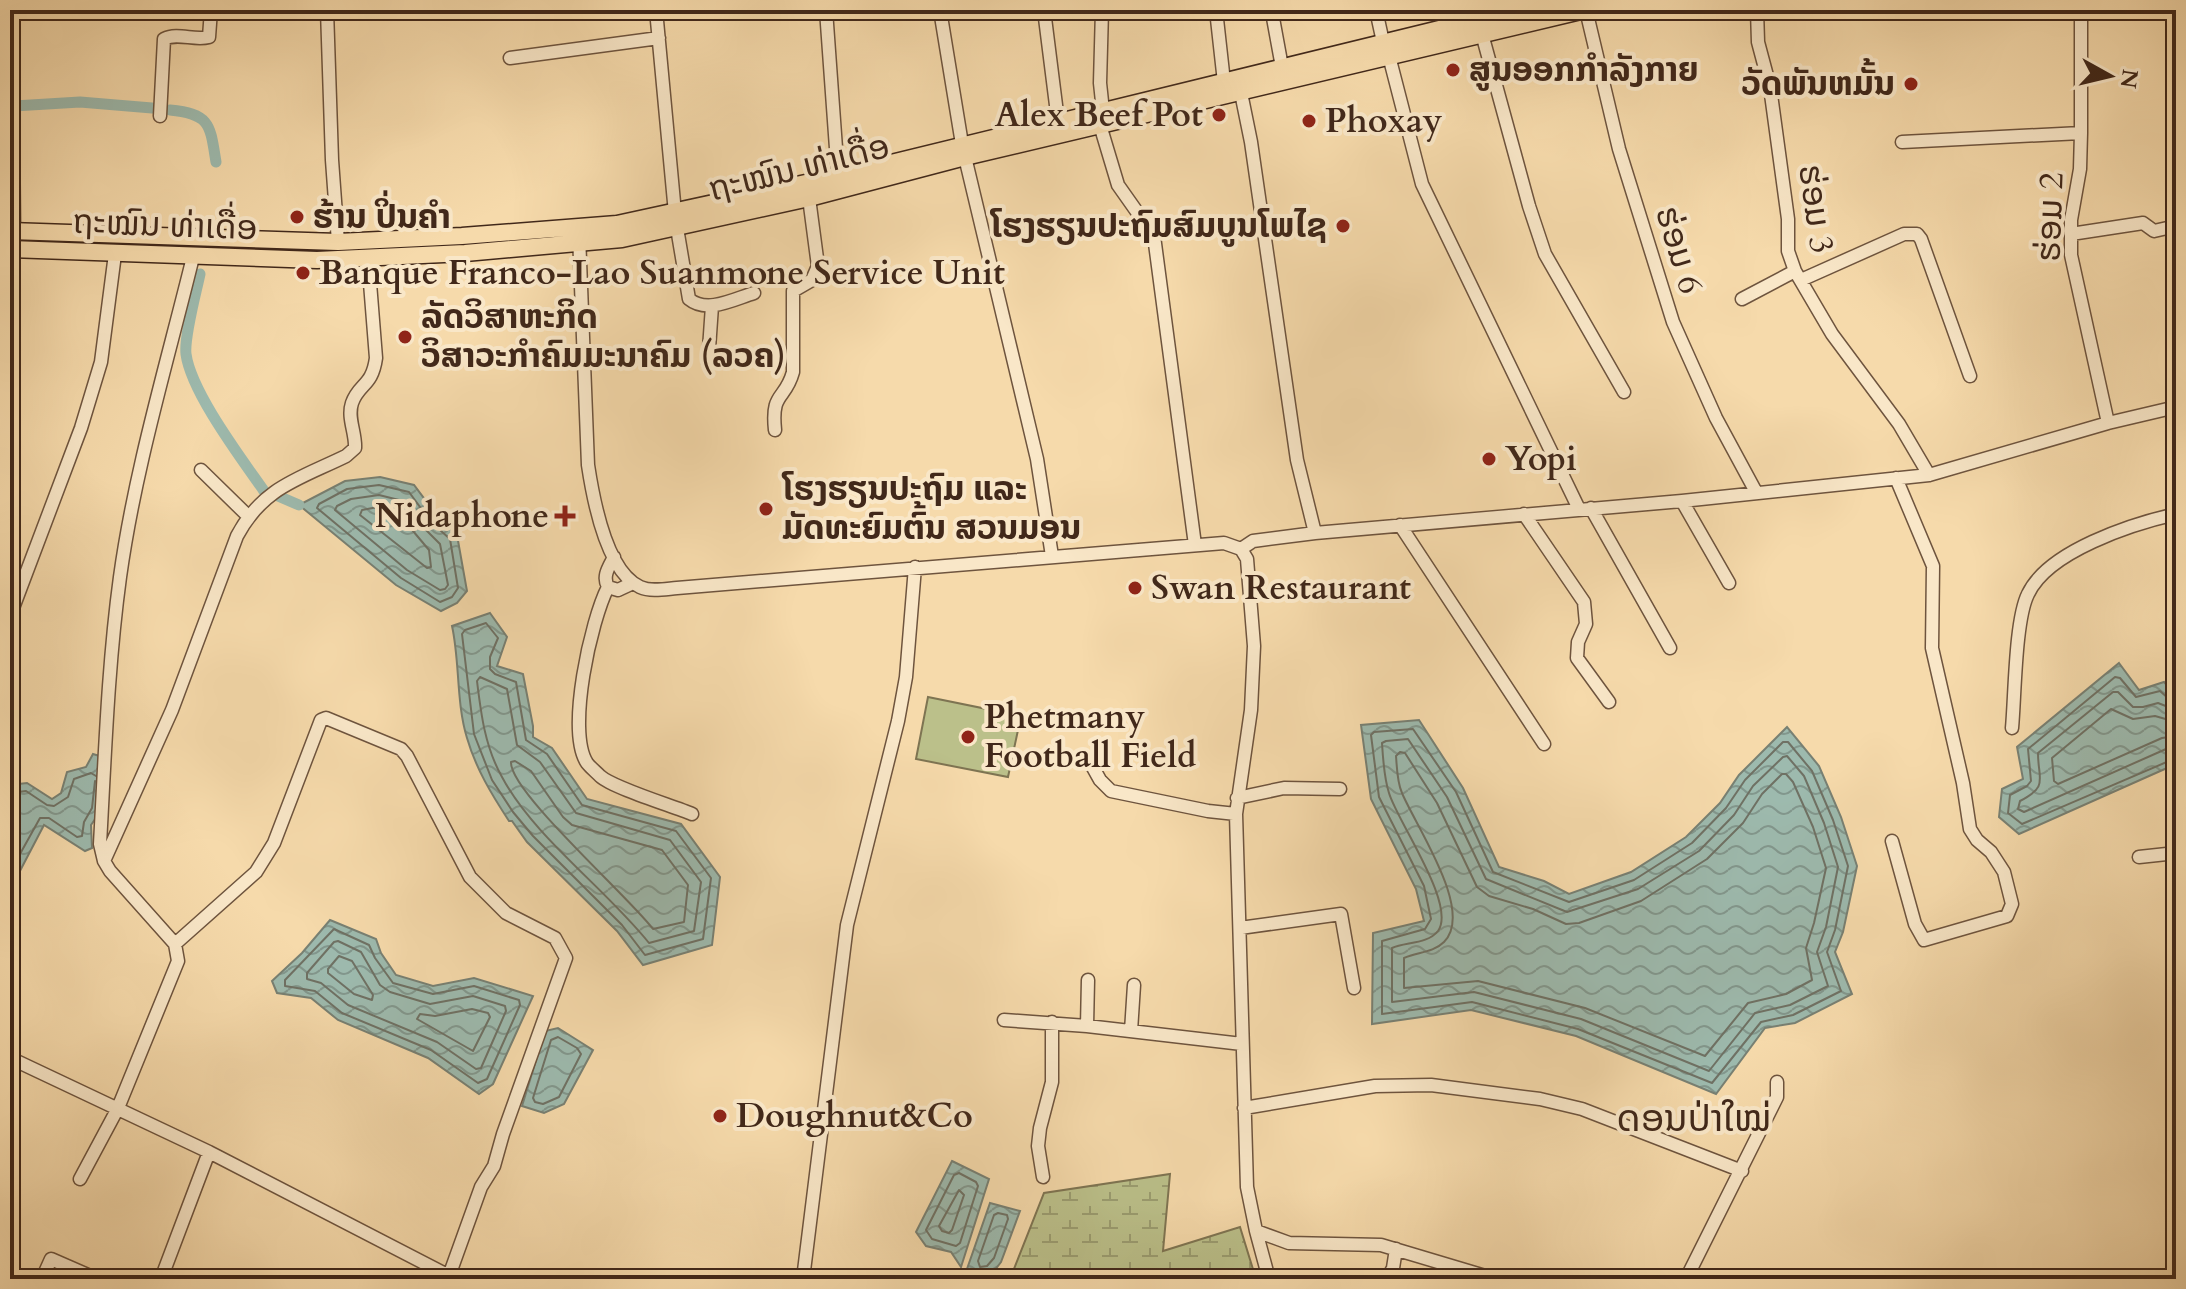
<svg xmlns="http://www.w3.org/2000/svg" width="2186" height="1289" font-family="Cardo,'Noto Sans Lao',serif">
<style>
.wetland{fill:url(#wetland-marsh);stroke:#7e7452;stroke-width:2}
.pitch{fill:#bbc08a;stroke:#7e7452;stroke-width:2}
.water{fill:url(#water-waves);stroke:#788073;stroke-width:2}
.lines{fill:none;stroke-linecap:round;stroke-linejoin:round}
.shore{stroke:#6f7164;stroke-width:2}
.canal{stroke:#9dbaae;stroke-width:11}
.minor-casing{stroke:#6e543e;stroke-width:15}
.major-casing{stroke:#41281a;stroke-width:19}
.minor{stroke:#f9e7c8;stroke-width:12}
.major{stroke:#f6daab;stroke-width:16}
.poi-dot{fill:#8f2418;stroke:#f9e7c8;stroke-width:3}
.labels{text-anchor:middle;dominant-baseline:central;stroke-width:8;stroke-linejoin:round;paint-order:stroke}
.poi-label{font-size:34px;font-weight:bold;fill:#41281a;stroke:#f9e7c8;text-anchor:start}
.street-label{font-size:34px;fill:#41281a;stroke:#f9e7c8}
.quarter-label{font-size:38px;fill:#41281a;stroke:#f9e7c8}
</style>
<defs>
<pattern id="wetland-marsh" width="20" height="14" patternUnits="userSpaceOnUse" patternTransform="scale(2)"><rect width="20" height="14" fill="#bbc08a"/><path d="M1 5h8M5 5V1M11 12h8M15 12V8" fill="none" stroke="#9a9c70"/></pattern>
<pattern id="water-waves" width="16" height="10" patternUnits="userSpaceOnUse" patternTransform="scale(2)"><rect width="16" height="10" fill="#9dbaae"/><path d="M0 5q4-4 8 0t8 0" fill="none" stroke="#82978d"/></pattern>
</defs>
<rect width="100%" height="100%" fill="#f6daab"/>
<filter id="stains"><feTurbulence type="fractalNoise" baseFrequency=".0025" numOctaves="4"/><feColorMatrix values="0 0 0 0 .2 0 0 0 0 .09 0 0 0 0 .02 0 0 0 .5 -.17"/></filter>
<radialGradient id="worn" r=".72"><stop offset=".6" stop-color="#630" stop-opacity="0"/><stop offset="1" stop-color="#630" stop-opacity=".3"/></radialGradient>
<path class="wetland" d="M1170 1174 1163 1251 1240 1227 1256 1279H1083L1080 1276 1010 1279 1044 1193Z"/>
<path class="pitch" d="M928 697 1021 716 1008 777 916 759Z"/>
<path class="water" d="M380 477 414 485 438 517 457 535 467 591 457 603 441 611 396 585 299 505 345 481Z
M490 613 507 637 497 666 523 674 533 726V737L552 748 587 799 681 824 720 877 712 945 643 965 617 931 527 842 512 821H509C492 795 476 769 467 738 456 702 460 662 452 626Z
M2119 663 2139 690 2164 682 2176 695V764L2019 834 1999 817 2002 789 2023 779 2017 747Z
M1419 720 1463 788 1499 867 1544 881 1569 894 1631 872 1686 837 1720 803 1739 775 1787 727 1819 766 1841 817 1857 866 1843 932 1835 952 1852 994 1795 1023 1765 1028 1716 1094 1576 1036 1471 1010 1372 1024 1373 933 1424 921 1416 889 1371 799 1361 725Z
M93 754 106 758 100 812 91 825 92 848 85 851 44 825 10 890V785L27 783 52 799 61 793 67 772 86 767Z
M330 920 376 939 381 953 396 975 433 986 474 978 533 996 493 1084 479 1094 428 1058 338 1020 311 998 277 993 272 981 302 953Z
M558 1028 593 1050 564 1104 544 1113 522 1106 545 1031Z
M952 1161 989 1179 961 1267 951 1252 926 1246 916 1232Z
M990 1203 1020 1211 1001 1262 991 1275H979L967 1269Z"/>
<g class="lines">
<path class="shore" d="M379 485 409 492 431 522 450 539 458 588 452 597 440 602 401 578 317 508 319 504 347 489Z
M379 495 403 501 424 528 440 544 448 585 445 589 440 590 407 570 335 510 337 506 351 499Z
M378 507 397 512 429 550 431 567 427 568 360 515 362 510Z
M486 623 498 638 490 657V669L495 674 516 682 526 740 547 754 582 805 676 831 711 878 703 939 645 955 622 925 533 836 513 812 492 780 474 734 462 634 465 630Z
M480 677 507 689 517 745 540 762 576 813 670 840 701 882 694 931 649 943C605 888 534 837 502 777 485 747 481 714 477 681Z
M2176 700 2169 699 2160 691 2136 697 2120 678 2115 677 2028 749 2031 781 2027 786 2010 795 2008 813 2022 824 2176 758
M2176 710 2158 703 2143 707H2133L2118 692H2113L2038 753C2038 780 2049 786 2020 801L2018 809 2024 812 2166 749 2176 748
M2176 722 2155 716 2133 719 2111 709 2052 758 2054 781 2058 784 2162 738 2176 736
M1413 729 1456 792 1493 872 1569 902 1634 880 1692 843 1726 808 1745 780 1783 742H1788L1812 771 1833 820 1848 866 1835 930 1827 952 1841 991 1793 1015 1761 1022 1712 1083 1578 1029 1472 1002 1382 1014V941L1425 929 1431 919 1424 886 1379 797 1371 735 1374 732Z
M1408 739 1447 797 1486 879 1567 912 1638 889 1699 851 1734 815 1753 786 1783 757 1787 756 1804 776 1824 823 1838 867 1826 927 1817 952 1828 986 1790 1005 1755 1013 1709 1071 1581 1019 1474 992 1392 1002V948C1405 942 1428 944 1438 931 1457 905 1397 821 1389 793 1384 778 1383 759 1382 743L1386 741Z
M1400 752 1405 753 1437 803 1477 887 1489 896 1533 909 1566 924 1579 923 1641 901 1707 859 1743 823 1762 794 1782 774H1786L1793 782 1813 827 1826 868 1814 923 1806 948 1812 980 1786 994 1748 1003 1705 1056 1585 1008 1478 981 1404 988V958C1417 952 1433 953 1444 942 1475 911 1415 825 1402 793 1397 782 1397 768 1396 756Z
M511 762 515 761 531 771 563 817 572 825 662 850 688 885 684 922 653 929C630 898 509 791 511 762Z
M10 793 26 791 47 805 54 806 68 797 74 779 91 773 96 776
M10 872 40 818H49L77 837 82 836 84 822 92 808 95 781
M334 929 369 945 375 958 393 983 433 994 474 986 519 1000 520 1005 487 1079 478 1083 431 1050 342 1013 315 991 285 986V980Z
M338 941 361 952 380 985 390 992 430 1004 473 996 505 1006 506 1011 481 1068 476 1069 437 1042 348 1005 321 983 307 979V973L334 942Z
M339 956 352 961 373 995 372 1000 354 994 328 973V969Z
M472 1009 488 1013 490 1017 473 1051 417 1019 420 1014 435 1016Z
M558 1037 577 1048 581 1054 559 1097 543 1104 535 1102 533 1098 551 1040Z
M959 1173 976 1182 978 1186 960 1243 956 1246 932 1239 926 1230 954 1175Z
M959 1190 964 1195 952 1230 949 1233 942 1231 939 1226Z
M998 1213 1007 1215 1008 1219 994 1258 987 1266 980 1267 978 1261 994 1215Z"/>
<path class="canal" d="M14 106 80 102 152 108
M170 110C211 114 210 125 216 162
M200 274C196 293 184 337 186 354 191 392 241 458 264 491
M278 496 299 505"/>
<g class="minor-casing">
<path id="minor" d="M327 10 332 160 338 242
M656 10 675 213
M826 10 838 176
M940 10 962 144
M1044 10 1058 121
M1102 10 1100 83 1103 111
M1216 10 1224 82
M1274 10 1273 18 1282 67
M1376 10 1383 42
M1464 10 1466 22
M1586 10 1619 149 1673 322 1716 418 1756 492
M1757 10 1758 42 1770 87 1788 219V251L1795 271 1832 334 1899 424 1929 475
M2081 10V133L2080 169 2071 220V255L2108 423
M1482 34 1529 206 1545 254 1624 392
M1389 56 1422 184 1579 509
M510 58 659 38
M1239 83 1251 142 1297 460 1315 533
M160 116 164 39C178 32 194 41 209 37L211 10
M10 119 13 134 14 231
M1100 125 1118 185 1154 236 1195 545
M1902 142 2081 133
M965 157 1037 459 1052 556
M677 228 689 299C707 314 734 299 754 293
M2071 234 2143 223 2154 231 2176 226
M579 235 588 465C593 498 606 571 640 587 651 592 665 589 677 588L1224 543 1241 549 1247 559 1254 646 1251 710 1236 814 1247 1187 1256 1231 1289 1243 1381 1245 1495 1279
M1801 280 1904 234H1917L1921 239 1970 376
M1742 299 1795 271
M708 363 712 306
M775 430C771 391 785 401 793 372V291L812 280 818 266 809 198
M201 470 248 516
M1682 501 1729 583
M1591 508 1670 648
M1524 514 1584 602 1586 624 1578 642 1577 658 1609 702
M1400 525 1544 744
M1241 549 1253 541 1315 533 1682 501 1929 475 2108 423 2176 407
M614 557C609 567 602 576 608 587L618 590 633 583
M608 587C591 620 566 731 587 763 590 767 596 772 600 776 613 788 673 806 692 814
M10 616 81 428 101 362 115 254
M2012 728C2015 696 2015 620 2028 594 2048 551 2132 524 2176 514
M1090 762 1100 780 1111 791 1208 811 1236 814
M1237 798 1284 788 1340 789
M1892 841 1915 924 1924 940 2007 916 2012 904 2004 872 1991 852 1977 840 1970 829 1963 783 1932 648 1933 566 1896 478
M2139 857 2176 853
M104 861 172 710 237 536C263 487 299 479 346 456L355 448C356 433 347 418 352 403 359 383 372 387 376 358L368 258
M1240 928 1341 914 1354 988
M175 944 110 871 104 861 100 844C105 755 108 665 120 577 135 469 167 363 193 257
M1004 1020 1087 1026 1242 1044
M1087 1026 1088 980
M1131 1031 1134 985
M10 1058 209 1152 455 1279
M1244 1108 1375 1086 1431 1085 1540 1099 1582 1109 1742 1171
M1043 1177 1038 1146 1040 1128 1052 1082V1022
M80 1179 118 1108 178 961 175 944 256 872 274 843 321 720 326 718 401 749 407 756 470 877 506 913 555 938 566 958 503 1134 494 1166 481 1187 449 1276
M1256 1231 1269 1279
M42 1279 51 1259 97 1279
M161 1279 209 1152
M803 1279 847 925 898 721 906 677 915 567
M1387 1279 1393 1268 1396 1249
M1686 1279 1777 1097V1082"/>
</g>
<g class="major-casing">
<path id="major" d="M10 231 338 242 462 236 617 224 838 176 1517 10
M10 249 317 260 465 253 622 239 809 198 965 157 1585 10"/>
</g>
<use href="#minor" class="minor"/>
<use href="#major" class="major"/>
</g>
<g class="poi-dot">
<circle cx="1453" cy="70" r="8"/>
<circle cx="1911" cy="84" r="8"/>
<circle cx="1219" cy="115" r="8"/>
<circle cx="1309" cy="121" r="8"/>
<circle cx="297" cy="217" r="8"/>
<circle cx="1343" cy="226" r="8"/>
<circle cx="303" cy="273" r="8"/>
<circle cx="405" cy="337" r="8"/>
<circle cx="1489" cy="459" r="8"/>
<circle cx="766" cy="509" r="8"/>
<path d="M561 504h8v8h8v8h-8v8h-8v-8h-8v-8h8z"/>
<circle cx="1135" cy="588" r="8"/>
<circle cx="968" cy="737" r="8"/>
<circle cx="720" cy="1116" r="8"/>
</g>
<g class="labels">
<g class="poi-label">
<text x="1469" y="70">ສູນອອກກຳລັງກາຍ</text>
<text x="1895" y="84" text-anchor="end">ວັດພັນຫມັ້ນ</text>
<text x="1203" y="115" text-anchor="end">Alex Beef Pot</text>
<text x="1325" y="121">Phoxay</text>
<text x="313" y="217">ຮ້ານ ປິ່ນຄຳ</text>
<text x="1327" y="226" text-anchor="end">ໂຮງຮຽນປະຖົມສົມບູນໂພໄຊ</text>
<text x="319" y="273">Banque Franco-Lao Suanmone Service Unit</text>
<text x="421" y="317">ລັດວິສາຫະກິດ<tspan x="421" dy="39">ວິສາວະກຳຄົມມະນາຄົມ (ລວຄ)</tspan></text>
<text x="1505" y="459">Yopi</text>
<text x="782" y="489">ໂຮງຮຽນປະຖົມ ແລະ<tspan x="782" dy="39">ມັດທະຍົມຕົ້ນ ສວນມອນ</tspan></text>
<text x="549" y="516" text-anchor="end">Nidaphone</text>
<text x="1151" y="588">Swan Restaurant</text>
<text x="984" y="717">Phetmany<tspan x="984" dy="39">Football Field</tspan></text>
<text x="736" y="1116">Doughnut&amp;Co</text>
</g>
<g class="street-label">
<text transform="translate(799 168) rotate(-14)">ຖະໝົນ ທ່າເດື່ອ</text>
<text transform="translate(1816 209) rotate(82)">ຮ່ອມ 3</text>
<text transform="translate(2050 217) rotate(-88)">ຮ່ອມ 2</text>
<text transform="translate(165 225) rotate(2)">ຖະໝົນ ທ່າເດື່ອ</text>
<text transform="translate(1679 250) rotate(73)">ຮ່ອມ 6</text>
</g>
<g class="quarter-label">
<text x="1694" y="1119">ດອນປ່າໃໝ່</text>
</g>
</g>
<rect width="2186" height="1289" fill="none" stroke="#f6daab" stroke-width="40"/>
<rect x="12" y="12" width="2162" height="1265" fill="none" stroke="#41281a" stroke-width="4"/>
<rect x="20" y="20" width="2146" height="1249" fill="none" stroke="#41281a" stroke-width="2"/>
<g transform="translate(2110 76) rotate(98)" stroke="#f9e7c8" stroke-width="6" paint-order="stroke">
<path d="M0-6L14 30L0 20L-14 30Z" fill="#41281a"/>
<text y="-12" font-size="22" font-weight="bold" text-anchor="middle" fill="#41281a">N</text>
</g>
<rect width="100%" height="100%" filter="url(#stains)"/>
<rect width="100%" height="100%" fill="url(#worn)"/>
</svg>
